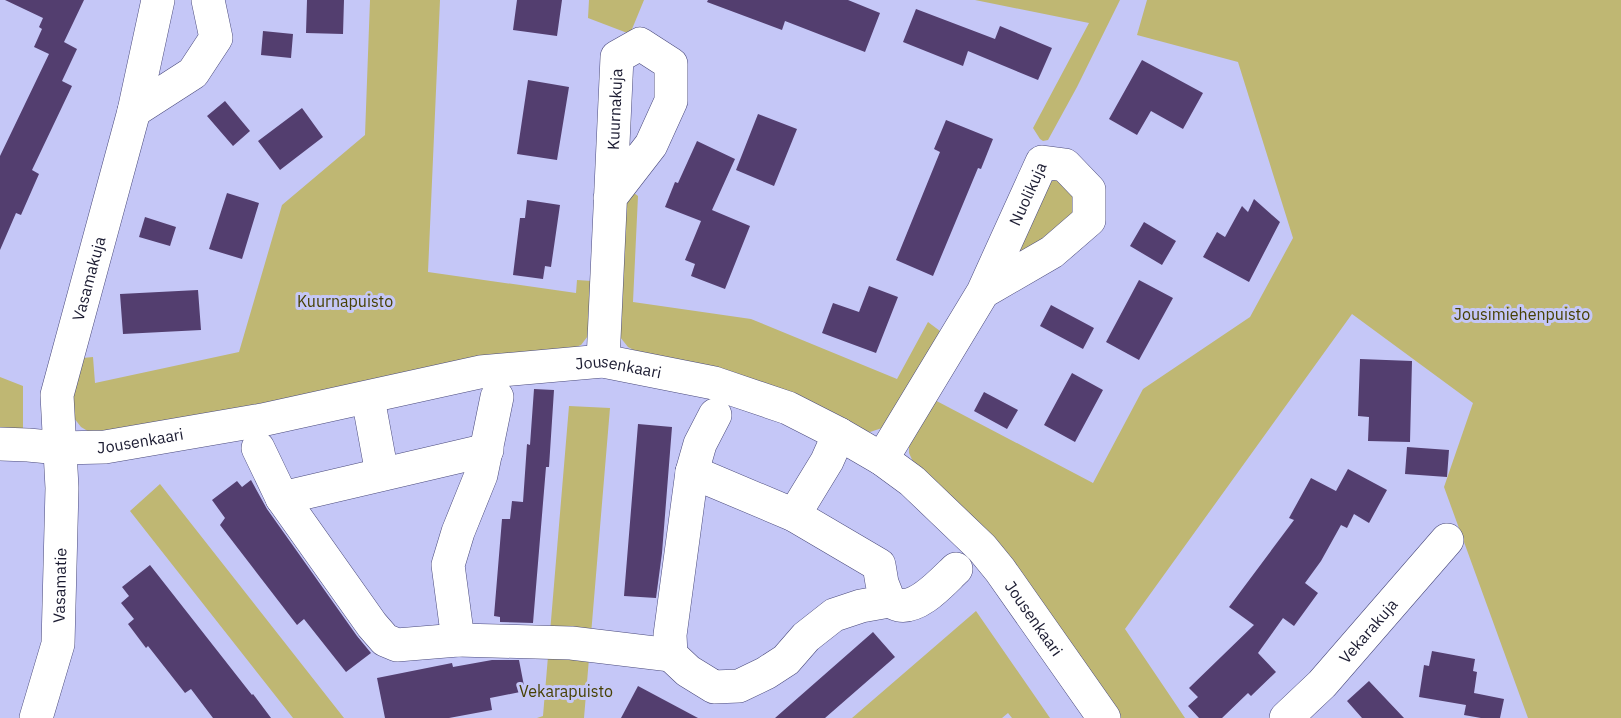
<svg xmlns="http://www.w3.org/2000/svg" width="1621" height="718" font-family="'IBM Plex Sans',sans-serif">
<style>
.green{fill:#bfb773}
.building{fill:#533e6f}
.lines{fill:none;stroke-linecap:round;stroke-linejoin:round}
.minor-casing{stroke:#4a4a7c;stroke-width:34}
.minor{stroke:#fff;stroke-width:33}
.labels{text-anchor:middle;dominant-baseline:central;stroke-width:6;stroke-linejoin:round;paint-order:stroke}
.street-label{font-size:16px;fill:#1b1b31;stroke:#c5c7f7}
.park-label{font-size:16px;fill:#474104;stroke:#c5c7f7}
</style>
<rect width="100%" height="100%" fill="#c5c7f7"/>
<path class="green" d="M370 0H440L428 272 576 293 577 280 592 281 591 332 581 345 576 347 503 357 259 410 91 433 81 427 74 418 72 359 93 357 95 383 239 352 282 205 365 135Z
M589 0H644L630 34 588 18Z
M975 0H1120L1077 87 1048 140 1043 141 1040 139 1033 128 1089 23Z
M1147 0H1621V718H1528L1444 487 1473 403 1352 314 1125 629 1185 718H1118L915 466 909 453V443L929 397 1093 483 1143 389 1250 317 1293 238 1238 62 1137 35Z
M1061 176 1084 213 1003 271 1044 186Z
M634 193 638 196 633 302 751 319 897 379 928 322 940 331 885 427 870 432 864 431 641 354 628 347 620 337 618 223 628 196Z
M0 377 23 386V430L0 428Z
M569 406 610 408 584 718H537L543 716Z
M160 484 344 718H293L130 511Z
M976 611 1050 718H1012L1008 713 1002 718H852Z"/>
<path class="building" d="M5 0H84L64 42 77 49 62 81 72 86 32 170 39 174 21 215 16 213 0 250V156L49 54 34 47 42 29 39 27 43 18Z
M307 0H344L343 34 306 33Z
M517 0H562L557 36 513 30Z
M708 0H848L880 13 865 52 785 21 782 30 707 2Z
M916 9 995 39 1000 26 1052 48 1038 80 968 51 963 66 903 42Z
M263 31 293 34 291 58 261 55Z
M1142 60 1203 93 1183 129 1151 111 1137 135 1109 119Z
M528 80 569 87 557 160 517 154Z
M225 101 250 131 233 146 207 116Z
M302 108 323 137 280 170 258 141Z
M758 114 797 129 774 186 736 170Z
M946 120 993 139 981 169 978 168 933 276 896 260 940 152 934 149Z
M697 141 735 159 712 210 750 226 725 289 691 276 695 264 685 260 701 221 665 207 675 182 678 183Z
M227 193 259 203 242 259 209 249Z
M1254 199 1280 222 1249 282 1203 257 1217 232 1225 237 1242 206 1248 212Z
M527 200 560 205 551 267 545 266 543 279 513 275 520 218H525Z
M145 217 176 227 170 246 139 237Z
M1144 222 1176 241 1162 265 1130 246Z
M1139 280 1173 298 1139 360 1106 342Z
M869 286 898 297 876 353 822 333 833 303 859 312Z
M198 290 201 330 123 334 120 294Z
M1051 305 1094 328 1083 349 1040 326Z
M1360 359 1412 361 1410 442 1368 441 1369 417 1358 416Z
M1072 373 1103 390 1075 442 1044 425Z
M534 389 554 390 549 467H546L533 623 500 622V617L494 616 502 519H510L512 501 523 502 527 444 530 445Z
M984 392 1018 410 1007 429 974 411Z
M638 424 672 427 662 553 656 598 624 596Z
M1407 447 1449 450 1447 477 1405 474Z
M1348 469 1387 490 1369 523 1354 514 1347 528 1341 525 1321 561 1305 583 1318 593 1294 626 1283 618 1258 653 1276 672 1251 696 1248 693 1222 718H1199L1188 706 1198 697 1189 688 1254 625 1229 607 1294 520 1289 518 1311 478 1336 491Z
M251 480 267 509 357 636 371 653 346 672 304 619 297 625 220 525 225 518 212 500 237 481 242 487Z
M150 565 252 695 253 694 271 718H213L191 689 185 693 148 646 146 648 128 624 134 619 121 603 129 596 122 587Z
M873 632 895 657 825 718H775Z
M1432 651 1475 659 1473 671 1477 672 1474 693 1504 699 1500 718H1481L1464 715 1466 705 1419 697 1424 665 1429 666Z
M492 660H519L525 691 490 698 492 710 449 718H385L377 678 452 663 453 667Z
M1369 681 1404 718H1362L1347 701Z
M638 686 698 718H621Z"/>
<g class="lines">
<g class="minor-casing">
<g id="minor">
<path d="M134 111 193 73 216 38 208 0"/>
<path id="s1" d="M603 361 617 57 640 44 671 64V101L651 145 610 198"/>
<path d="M368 398 382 474"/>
<path d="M715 415 700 444 692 472 794 515 879 565 882 583 889 601C892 602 895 604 899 605 919 609 942 582 956 569"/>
<path id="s2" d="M0 444 28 445 60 448 105 447 262 420 480 372 603 361 714 383 788 408 839 434 882 459 912 481 982 548 1000 570 1104 718"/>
<path d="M258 448 282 498 372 625 385 640 397 645 458 640 448 565 458 532 481 475 497 397"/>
<path id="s3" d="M882 459 983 292 1042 162 1065 165 1089 190V220L1052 252 983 292"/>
<path d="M692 472 670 635 671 655 688 671 714 687 739 686 766 673 786 660 806 637 834 615 861 606 889 601"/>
<path d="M282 498 487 450"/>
<path d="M794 515 827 461 839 434"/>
<path d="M458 640 571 643 671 655"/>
<path id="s4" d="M36 718 58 644 62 488 57 395 134 111 158 0"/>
<path id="s5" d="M1286 718 1322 684 1447 540"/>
</g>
</g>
<use href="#minor" class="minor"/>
</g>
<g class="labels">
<g class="street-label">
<text stroke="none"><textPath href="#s1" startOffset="252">Kuurnakuja</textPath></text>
<text stroke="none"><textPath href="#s3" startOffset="303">Nuolikuja</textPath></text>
<text stroke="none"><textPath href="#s4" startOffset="447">Vasamakuja</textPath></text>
<text stroke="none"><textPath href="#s2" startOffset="627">Jousenkaari</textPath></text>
<text stroke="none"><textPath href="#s2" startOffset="141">Jousenkaari</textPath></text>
<text stroke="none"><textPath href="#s4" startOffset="136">Vasamatie</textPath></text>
<text stroke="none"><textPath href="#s2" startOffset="1131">Jousenkaari</textPath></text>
<text stroke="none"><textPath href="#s5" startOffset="120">Vekarakuja</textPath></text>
</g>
<g class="park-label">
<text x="345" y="301">Kuurnapuisto</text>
<text x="1522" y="314">Jousimiehenpuisto</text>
<text x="566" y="691">Vekarapuisto</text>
</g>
</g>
</svg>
